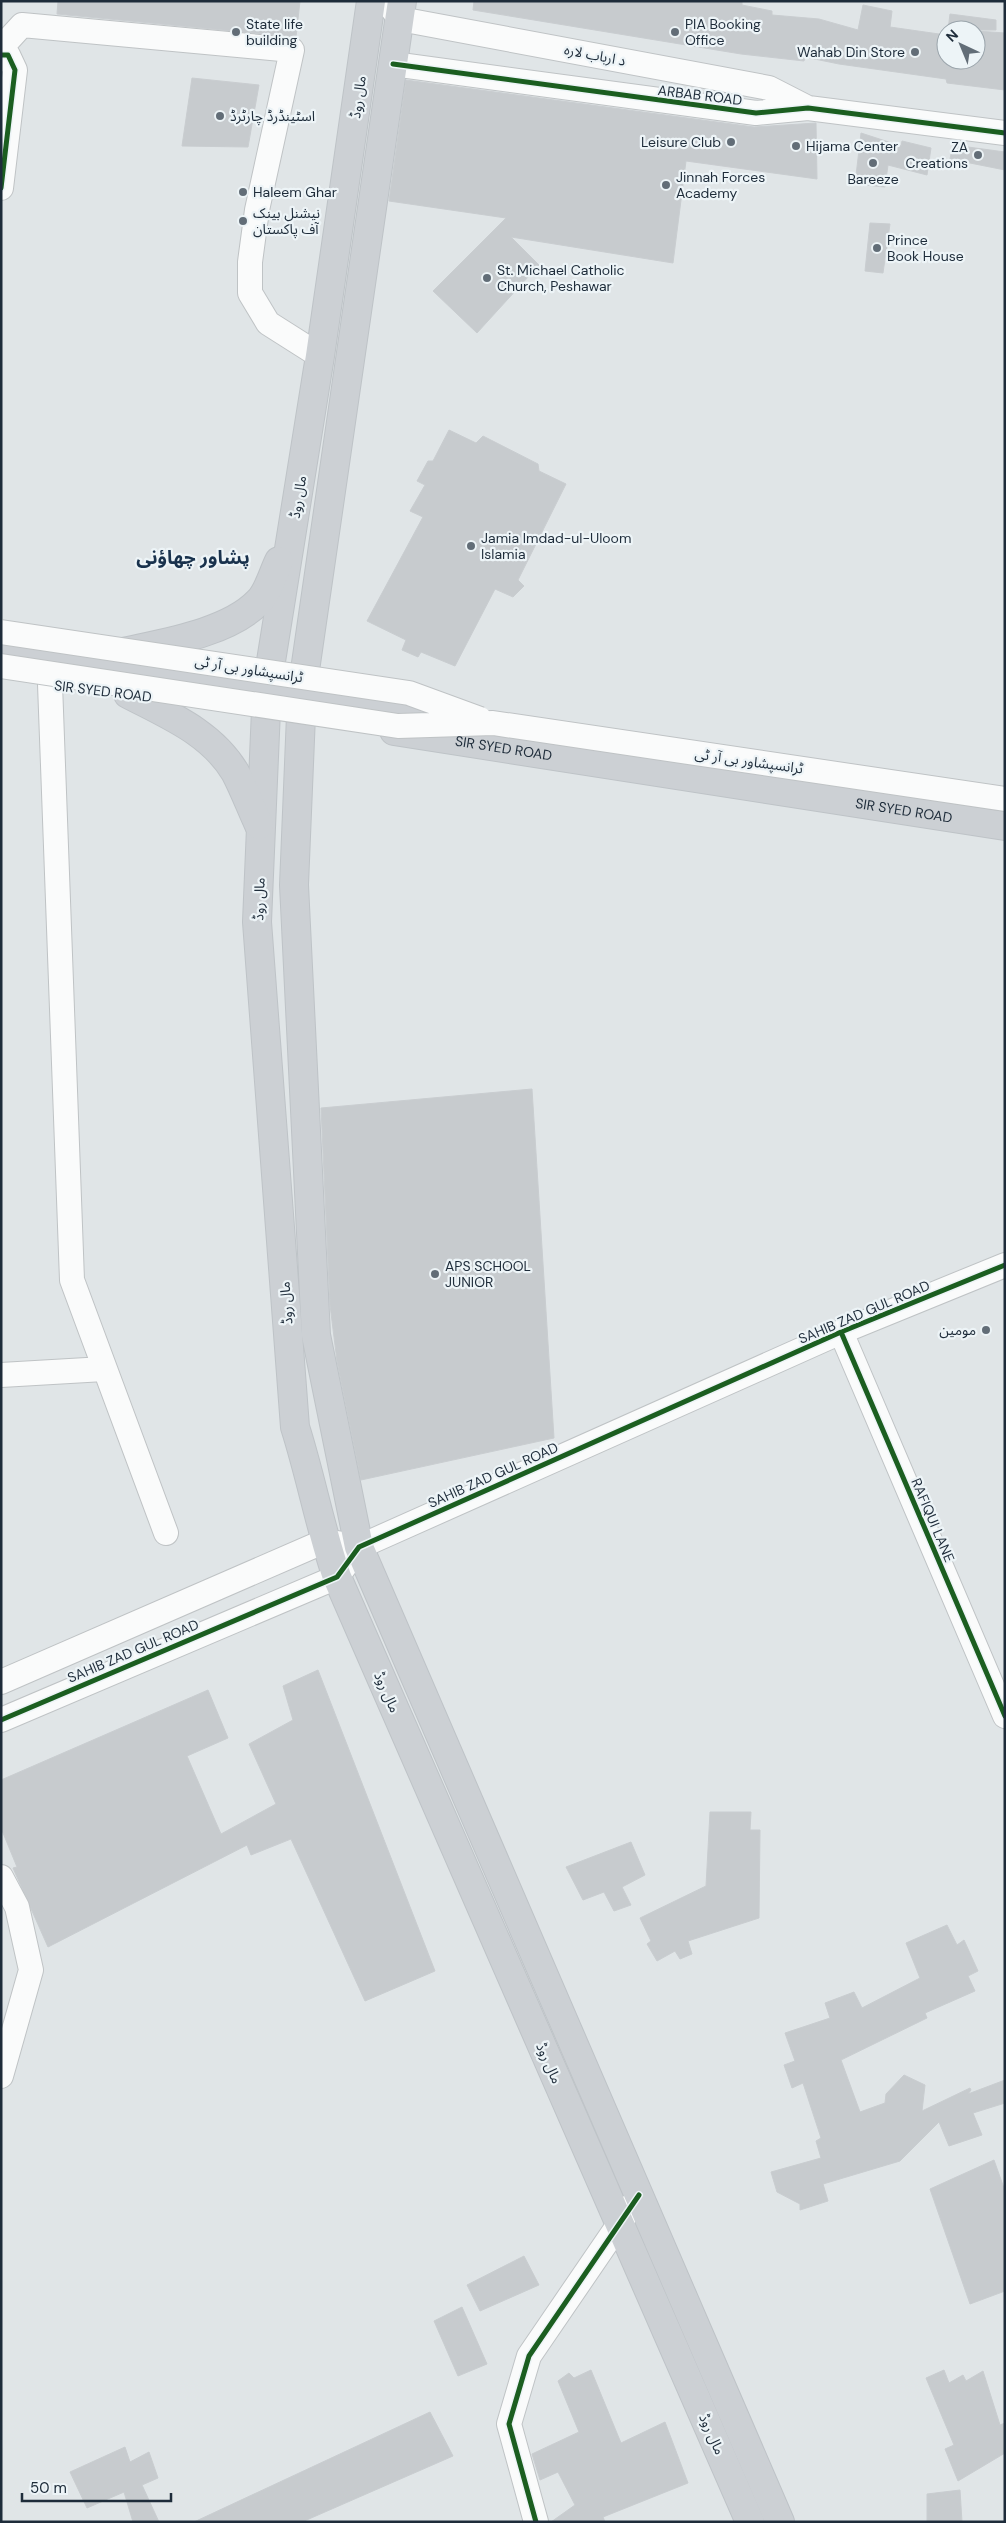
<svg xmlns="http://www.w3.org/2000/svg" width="1006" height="2523" font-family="'DM Sans','Noto Sans Arabic',sans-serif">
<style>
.building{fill:#c7cbce;stroke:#c9cdd0}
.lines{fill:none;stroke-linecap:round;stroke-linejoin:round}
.minor-casing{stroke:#bfc3c5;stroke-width:26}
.major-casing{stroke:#bec3c7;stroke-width:30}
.minor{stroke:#fafbfb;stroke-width:24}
.major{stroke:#ccd0d4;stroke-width:28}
.minor-bridge-casing{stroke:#bfc3c5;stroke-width:26;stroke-linecap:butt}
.minor-bridge{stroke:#fafbfb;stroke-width:24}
.cycleway-casing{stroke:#edf4f7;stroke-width:8}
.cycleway{stroke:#1b5e20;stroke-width:5}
.poi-dot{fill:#626d77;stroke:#edf4f7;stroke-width:2}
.labels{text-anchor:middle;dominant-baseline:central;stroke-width:4.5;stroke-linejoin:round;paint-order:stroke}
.poi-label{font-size:14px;fill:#1e2c3a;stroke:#edf4f7;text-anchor:start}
.street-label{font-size:14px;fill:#1e2c3a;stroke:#edf4f7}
.district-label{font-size:19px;font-weight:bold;fill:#19324d;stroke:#edf4f7}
</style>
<rect width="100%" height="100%" fill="#e0e5e7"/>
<path class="building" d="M58 1H300L296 37 57 14Z
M474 1H742V5L772 11V15L819 19 858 30 863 5 892 11 890 27 946 35V60H976V31L1005 33V90L947 83 946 79 839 64 805 57 804 61 741 54 473 10Z
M950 14 996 20V30H948Z
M192 78 259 85 248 147 182 146Z
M406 80 754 127 816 123 817 179 686 161 673 263 511 237 539 265 477 333 433 291 506 218 389 201Z
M861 133 901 146 902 141 931 148 927 175 888 165 885 187 855 184Z
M953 145 1005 152V170L950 159Z
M870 223 890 224 883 273 865 271Z
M449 430 476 443 483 436 538 464 539 471 566 484 518 580 524 586 513 597 495 589 455 666 421 652 418 657 402 650 406 640 367 621 423 517 410 511 425 485 417 481 428 461H433Z
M532 1089 554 1438 361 1480 337 1361 330 1305 321 1108Z
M318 1670 435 1971 365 2001 291 1839 251 1855 247 1845 48 1947 13 1868 17 1867 1 1828V1780L208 1690 228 1738 187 1756 221 1834 276 1804 249 1744 293 1720 283 1686Z
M710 1812H751L750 1830H760L759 1918 688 1941 692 1954 680 1959 675 1951 657 1961 647 1944 651 1941 640 1918 706 1886Z
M631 1842 645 1875 622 1887 631 1905 614 1911 604 1892 583 1900 566 1867Z
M947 1925 957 1945 964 1940 978 1971 968 1976 975 1991 925 2013 927 2018 841 2060 860 2112 885 2103 886 2094 904 2075 925 2085 922 2111 970 2088 971 2090 968 2094 1005 2080V2103L973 2113 982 2135 949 2146 939 2122 900 2161 823 2184 828 2201 800 2210V2204L777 2192 771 2172 821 2158 816 2141 821 2138 803 2083 792 2088 784 2065 795 2061 785 2033 830 2018 825 2003 854 1992 862 2008 920 1978 906 1943Z
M994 2160 1005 2191V2291L970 2304 930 2189Z
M524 2256 539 2285 480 2311 467 2285Z
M462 2307 487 2364 458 2376 434 2321Z
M591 2370 621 2443 665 2422 688 2483 603 2517 605 2522H551L575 2505 558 2472 540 2480 532 2454 579 2432 558 2381 569 2373 574 2378Z
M944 2370 949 2383 963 2375 966 2381 983 2371 1000 2425 1005 2423V2453L958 2481 945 2449 954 2445 926 2378Z
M430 2412 453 2456 302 2522H194Z
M125 2447 130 2462 149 2452 158 2478 142 2485 159 2522H133L124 2492 87 2508 70 2472Z
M960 2490 962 2522H927V2494Z"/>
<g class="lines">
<g class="minor-casing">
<path id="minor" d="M386 1 400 19 769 88 808 108
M1 48 22 25 292 50 257 210 250 262V293L268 323 320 356
M1 55H8L15 70 1 188
M393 64 756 113 808 108 1005 133
M50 684 72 1280 166 1533
M841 1332 1005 1716
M1 1375 104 1369
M1 1682 325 1541 343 1544
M1 1720 337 1577 359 1547 841 1332 1005 1265
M1 1877 17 1907 31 1970 1 2076
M536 2522 509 2424 529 2356 639 2195"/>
</g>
<g class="major-casing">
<g id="major">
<path d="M371 1 320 356 267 686 257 922 295 1427C311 1477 320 1528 337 1577L750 2522"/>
<path d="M402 1 302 691 294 885 316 1335 359 1547 780 2522"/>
<path d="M1 652 451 712"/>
<path d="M123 652C163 643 228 633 258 602 268 593 273 573 279 561"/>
<path d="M128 694C168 715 211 732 235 772 244 789 251 808 259 825"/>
<path id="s1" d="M394 731 1005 826"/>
</g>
</g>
<use href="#minor" class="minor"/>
<use href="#major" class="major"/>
<g class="minor-bridge-casing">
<path id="minor-bridge" d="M1 632 409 693 480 719
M1 666 398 726 493 723 1005 799"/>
</g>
<use href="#minor-bridge" class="minor-bridge"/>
<g class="cycleway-casing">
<path id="cycleway" d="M1 55H8L15 70 1 188
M393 64 756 113 808 108 1005 133
M841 1332 1005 1716
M1 1720 337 1577 359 1547 841 1332 1005 1265
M536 2522 509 2424 529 2356 639 2195"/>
</g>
<use href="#cycleway" class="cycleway"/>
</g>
<g class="poi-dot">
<circle cx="236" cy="32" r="5"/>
<circle cx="675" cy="32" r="5"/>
<circle cx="915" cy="52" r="5"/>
<circle cx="220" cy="116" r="5"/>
<circle cx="731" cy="142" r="5"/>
<circle cx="796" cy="146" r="5"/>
<circle cx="978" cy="155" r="5"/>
<circle cx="873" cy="163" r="5"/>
<circle cx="666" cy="185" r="5"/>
<circle cx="243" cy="192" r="5"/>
<circle cx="243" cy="221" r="5"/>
<circle cx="877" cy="248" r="5"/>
<circle cx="487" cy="278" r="5"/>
<circle cx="471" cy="546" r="5"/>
<circle cx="435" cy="1274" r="5"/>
<circle cx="986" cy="1330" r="5"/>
</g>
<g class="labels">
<g class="poi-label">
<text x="246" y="24">State life<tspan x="246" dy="16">building</tspan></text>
<text x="685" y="24">PIA Booking<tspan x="685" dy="16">Office</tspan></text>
<text x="905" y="52" text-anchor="end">Wahab Din Store</text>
<text x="230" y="116">اسٹینڈرڈ چارٹرڈ</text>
<text x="721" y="142" text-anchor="end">Leisure Club</text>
<text x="806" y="146">Hijama Center</text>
<text x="968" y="147" text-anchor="end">ZA<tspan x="968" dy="16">Creations</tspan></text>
<text x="676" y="177">Jinnah Forces<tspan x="676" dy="16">Academy</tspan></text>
<text x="873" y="179" text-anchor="middle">Bareeze</text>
<text x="253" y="192">Haleem Ghar</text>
<text x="253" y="213">نیشنل بینک<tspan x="253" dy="16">آف پاکستان</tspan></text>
<text x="887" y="240">Prince<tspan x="887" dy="16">Book House</tspan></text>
<text x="497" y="270">St. Michael Catholic<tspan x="497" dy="16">Church, Peshawar</tspan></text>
<text x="481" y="538">Jamia Imdad-ul-Uloom<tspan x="481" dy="16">Islamia</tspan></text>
<text x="445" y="1266">APS SCHOOL<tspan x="445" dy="16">JUNIOR</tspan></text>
<text x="976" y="1330" text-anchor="end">مومین</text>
</g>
<g class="street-label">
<text transform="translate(595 55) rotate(11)">د ارباب لاره</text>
<text transform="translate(700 95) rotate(7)">ARBAB ROAD</text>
<text transform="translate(358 97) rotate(-82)">مال روڈ</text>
<text transform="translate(298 497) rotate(-81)">مال روڈ</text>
<text transform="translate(249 669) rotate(9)">ٹرانسپشاور بی آر ٹی</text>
<text transform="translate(103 691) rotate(7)">SIR SYED ROAD</text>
<text stroke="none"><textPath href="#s1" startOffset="111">SIR SYED ROAD</textPath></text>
<text transform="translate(749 761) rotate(8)">ٹرانسپشاور بی آر ٹی</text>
<text stroke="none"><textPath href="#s1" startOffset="516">SIR SYED ROAD</textPath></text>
<text transform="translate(259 899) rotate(-88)">مال روڈ</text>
<text transform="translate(286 1303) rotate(-94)">مال روڈ</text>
<text transform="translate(864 1312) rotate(-23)">SAHIB ZAD GUL ROAD</text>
<text transform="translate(493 1475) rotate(-24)">SAHIB ZAD GUL ROAD</text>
<text transform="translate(933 1520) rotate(67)">RAFIQUI LANE</text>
<text transform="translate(133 1651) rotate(-23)">SAHIB ZAD GUL ROAD</text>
<text transform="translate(387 1692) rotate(66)">مال روڈ</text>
<text transform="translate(549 2063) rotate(66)">مال روڈ</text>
<text transform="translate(712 2434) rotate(66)">مال روڈ</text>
</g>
<g class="district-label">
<text x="193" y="557">پشاور چھاؤنی</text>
</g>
</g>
<rect width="1006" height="2523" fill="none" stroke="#1e2c3a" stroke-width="5"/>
<g transform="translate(961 45) rotate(316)"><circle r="24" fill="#edf4f7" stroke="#9aa4ab"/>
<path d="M0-4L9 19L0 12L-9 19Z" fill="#626d77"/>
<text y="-8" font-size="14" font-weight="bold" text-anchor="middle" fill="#1e2c3a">N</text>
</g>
<path d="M22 2493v8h149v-8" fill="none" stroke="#1e2c3a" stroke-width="2.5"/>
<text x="30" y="2493" font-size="15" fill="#1e2c3a" stroke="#edf4f7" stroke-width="4" paint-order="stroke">50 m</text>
</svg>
